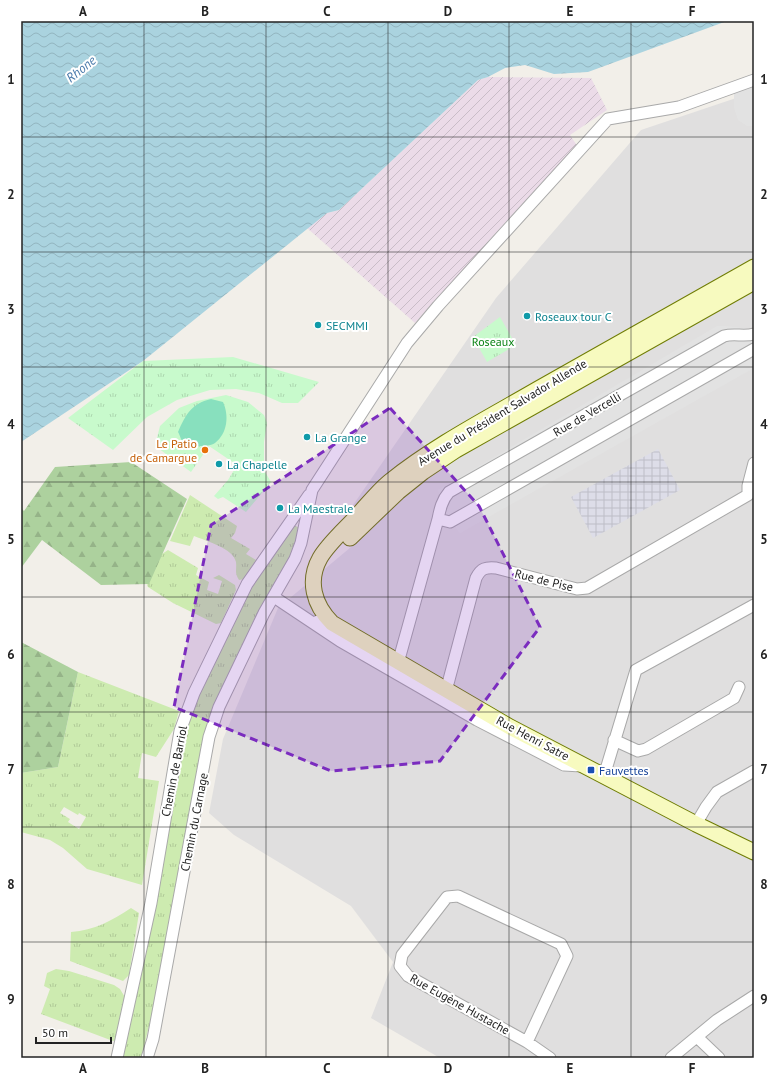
<svg xmlns="http://www.w3.org/2000/svg" width="775" height="1079" font-family="'PT Sans',sans-serif">
<style>
.residential{fill:#e0dfdf}
.industrial{fill:url(#industrial-furrows)}
.grass{fill:url(#grass-tufts);fill-rule:evenodd}
.forest{fill:url(#forest-firs)}
.park{fill:url(#park-tufts)}
.pitch{fill:#88e0be}
.parking{fill:#e2e2e2}
.plaza{fill:url(#plaza-grid)}
.water{fill:url(#water-waves)}
.lines{fill:none;stroke-linecap:round;stroke-linejoin:round}
.street-casing{stroke:#a9a9a9;stroke-width:13}
.secondary-casing{stroke:#707d05;stroke-width:17}
.street{stroke:#fff;stroke-width:11}
.secondary{stroke:#f7fabf;stroke-width:15}
.marked{fill:#7b2cbf;fill-opacity:0.2;stroke:#7b2cbf;stroke-width:3;stroke-dasharray:8 5;stroke-linejoin:round}
.grid{fill:none;stroke:#222;stroke-width:1;stroke-opacity:0.55}
.culture-dot{fill:#0f9aa8;stroke:#fff;stroke-width:1.5}
.food-dot{fill:#e8710a;stroke:#fff;stroke-width:1.5}
.transit-dot{fill:#1a4fb4;stroke:#fff;stroke-width:1.5}
.labels{text-anchor:middle;dominant-baseline:central;stroke-width:4;stroke-linejoin:round;paint-order:stroke}
.culture-label{font-size:12px;fill:#0d838f;stroke:#fff;text-anchor:start}
.park-label{font-size:12px;fill:#0c8416;stroke:#fff}
.street-label{font-size:12px;fill:#222;stroke:#fff}
.food-label{font-size:12px;fill:#c56008;stroke:#fff;text-anchor:end}
.transit-label{font-size:12px;fill:#164399;stroke:#fff;text-anchor:start}
.water-label{font-size:13px;font-style:italic;fill:#4a7aab;stroke:#fff}
.neatline{fill:none;stroke:#222;stroke-width:1.5}
.grid-label{font-size:13px;text-anchor:middle;font-weight:bold;fill:#222}
</style>
<defs>
<pattern id="industrial-furrows" width="10" height="10" patternUnits="userSpaceOnUse"><rect width="10" height="10" fill="#ebdbe8"/><path d="M-1 1l2-2M0 10L10 0M9 11l2-2" fill="none" stroke="#c9bcc7"/></pattern>
<pattern id="grass-tufts" width="24" height="20" patternUnits="userSpaceOnUse"><rect width="24" height="20" fill="#cdebb0"/><path d="M3 7l-1-3M5 7V3M7 7l1-3M15 17l-1-3M17 17v-4M19 17l1-3" fill="none" stroke="#b0c997"/></pattern>
<pattern id="forest-firs" width="22" height="20" patternUnits="userSpaceOnUse"><rect width="22" height="20" fill="#add19e"/><path d="M5 1l3.5 6h-7zM16 11l3.5 6h-7z" fill="#95b388"/></pattern>
<pattern id="park-tufts" width="24" height="20" patternUnits="userSpaceOnUse"><rect width="24" height="20" fill="#c8facc"/><path d="M3 7l-1-3M5 7V3M7 7l1-3M15 17l-1-3M17 17v-4M19 17l1-3" fill="none" stroke="#acd6af"/></pattern>
<pattern id="plaza-grid" width="8" height="8" patternUnits="userSpaceOnUse"><rect width="8" height="8" fill="#dddde8"/><path d="M0 4h8M4 0v8" fill="none" stroke="#bdbdc7"/></pattern>
<pattern id="water-waves" width="16" height="10" patternUnits="userSpaceOnUse"><rect width="16" height="10" fill="#aad3df"/><path d="M0 5q4-4 8 0t8 0" fill="none" stroke="#92b5bf"/></pattern>
</defs>
<rect width="100%" height="100%" fill="#f2efe9"/>
<path class="residential" d="M754 92V1058H440L371 1018 393 962 351 906 234 835 209 813 223 739 278 608 351 547V508L496 298 641 130Z"/>
<path class="industrial" d="M488 77 591 78 607 110 570 135 578 147 415 323 307 228 327 213 339 210 478 80Z"/>
<path class="grass" d="M190 495 237 526 235 533 231 538 250 549 246 554 256 560 244 579 239 580C234 572 237 570 236 562 233 548 206 541 194 536L190 546 170 541Z
M292 525 298 527 299 531 297 540 290 557 254 620 209 719 202 749 152 1014 141 1058H120L182 735 190 710 247 592Z
M168 550 198 568 196 575 209 582 207 590 218 594 222 581 213 578 219 575 235 585 236 590 221 623 216 624 173 603 148 587 147 585 162 554Z
M78 672 179 711 174 729 156 757 142 753 138 778 159 781 142 885 87 869 63 848 50 840 21 832V773L58 767ZM64 807 78 815 79 813 86 817 79 829 68 822 70 819 60 813Z
M131 908 139 913 129 975 123 981 70 961 71 932C95 930 111 921 131 908Z
M56 969 69 971 114 985 120 989 126 999 116 1040 113 1041 41 1014 50 989 44 986 47 973Z"/>
<path class="forest" d="M131 462 187 499 149 584 101 585 42 540 21 568V508L24 511 55 467Z
M21 642 78 672 58 767 21 773Z"/>
<path class="park" d="M500 317 516 345 487 362 473 337Z
M233 357 319 382 298 403H282L259 393 236 389 210 390 177 400 147 417 113 450 68 418 143 361Z
M226 395 248 402 264 415 267 423 264 442V470L271 482 246 512 223 497 218 499 214 496 228 480 237 465 209 446 191 472 155 446 160 426 179 408 197 401Z"/>
<path class="pitch" d="M211 399 223 402C229 415 228 433 215 443 211 446 202 446 197 446 193 445 187 446 184 443 181 441 180 435 178 432 186 414 191 404 211 399Z"/>
<path class="parking" d="M754 84V126H747L738 120 734 108V92Z
M717 326H726L743 328 754 333V368L460 533 447 516 438 490Z"/>
<path class="plaza" d="M658 449 680 490 593 538 571 497Z"/>
<path class="water" d="M21 21H727L588 72 554 74 525 65 505 68 488 77 478 80 339 210 327 213 143 361 21 442Z"/>
<g class="lines">
<g class="street-casing">
<path id="street" d="M754 334C744 337 734 333 724 336L449 492C442 500 440 509 438 519L450 522 754 349
M274 597 313 623 318 621
M313 623 340 641 477 720 564 765 581 766
M398 663 438 519
M446 691 476 578C481 568 486 567 496 568L577 589 587 588 748 495V486L754 463
M614 740 638 751 646 749 734 698 739 687
M604 776 636 670 754 605
M696 824 706 807 717 792 754 771
M697 1037 719 1058
M527 1042 567 956 561 944 458 896 447 897 402 955 400 966 408 976 527 1042 550 1058
M117 1058 151 903 180 731 194 693 247 584 309 495
M147 1058 153 1039 209 737 219 707 264 613 295 559 301 543 312 490 407 343 438 306 608 119 679 107 754 80
M671 1058 717 1020 754 996"/>
</g>
<g class="secondary-casing">
<path id="secondary" d="M754 267C682 308 610 348 538 389 488 418 435 445 389 482 377 492 367 505 356 517 345 529 328 544 320 558 307 581 314 605 332 623L510 727 696 824 754 852
M350 538 398 492 423 472 456 450 754 282"/>
</g>
<use href="#street" class="street"/>
<use href="#secondary" class="secondary"/>
</g>
<path class="marked" d="M390 408 479 506 540 627 440 761 331 771 174 707 211 525Z"/>
<path class="grid" d="M144 21V1058M266 21V1058M388 21V1058M509 21V1058M631 21V1058M21 137H754M21 252H754M21 367H754M21 482H754M21 597H754M21 712H754M21 827H754M21 942H754"/>
<g class="culture-dot">
<circle cx="527" cy="316" r="4"/>
<circle cx="318" cy="325" r="4"/>
<circle cx="307" cy="437" r="4"/>
<circle cx="219" cy="464" r="4"/>
<circle cx="280" cy="508" r="4"/>
</g>
<circle class="food-dot" cx="205" cy="450" r="4"/>
<rect class="transit-dot" x="587" y="766" width="8" height="8" rx="2"/>
<g class="labels">
<g class="culture-label">
<text x="535" y="316">Roseaux tour C</text>
<text x="326" y="325">SECMMI</text>
<text x="315" y="437">La Grange</text>
<text x="227" y="464">La Chapelle</text>
<text x="288" y="508">La Maestrale</text>
</g>
<g class="park-label">
<text x="493" y="341">Roseaux</text>
</g>
<g class="street-label">
<text transform="translate(502 412) rotate(-31)">Avenue du Président Salvador Allende</text>
<text transform="translate(587 414) rotate(-30)">Rue de Vercelli</text>
<text transform="translate(544 580) rotate(14)">Rue de Pise</text>
<text transform="translate(533 738) rotate(28)">Rue Henri Satre</text>
<text transform="translate(174 771) rotate(-79)">Chemin de Barriol</text>
<text transform="translate(194 822) rotate(-79)">Chemin du Carnage</text>
<text transform="translate(460 1004) rotate(29)">Rue Eugène Hustache</text>
</g>
<g class="food-label">
<text x="197" y="443">Le Patio<tspan x="197" dy="14">de Camargue</tspan></text>
</g>
<g class="transit-label">
<text x="599" y="770">Fauvettes</text>
</g>
<g class="water-label">
<text transform="translate(81 69) rotate(-39)">Rhone</text>
</g>
</g>
<rect width="775" height="1079" fill="none" stroke="#ffffff" stroke-width="44"/>
<path d="M36 1037v6h75v-6" fill="none" stroke="#222222" stroke-width="2"/>
<text x="42" y="1037" font-size="12" fill="#222222" stroke="#ffffff" stroke-width="3" paint-order="stroke">50 m</text>
<rect x="22" y="22" width="731" height="1035" class="neatline"/>
<g class="grid-label">
<text x="83" y="16">A</text>
<text x="205" y="16">B</text>
<text x="327" y="16">C</text>
<text x="448" y="16">D</text>
<text x="570" y="16">E</text>
<text x="692" y="16">F</text>
<text x="11" y="84">1</text>
<text x="764" y="84">1</text>
<text x="11" y="199">2</text>
<text x="764" y="199">2</text>
<text x="11" y="314">3</text>
<text x="764" y="314">3</text>
<text x="11" y="429">4</text>
<text x="764" y="429">4</text>
<text x="11" y="544">5</text>
<text x="764" y="544">5</text>
<text x="11" y="659">6</text>
<text x="764" y="659">6</text>
<text x="11" y="774">7</text>
<text x="764" y="774">7</text>
<text x="11" y="889">8</text>
<text x="764" y="889">8</text>
<text x="11" y="1004">9</text>
<text x="764" y="1004">9</text>
<text x="83" y="1073">A</text>
<text x="205" y="1073">B</text>
<text x="327" y="1073">C</text>
<text x="448" y="1073">D</text>
<text x="570" y="1073">E</text>
<text x="692" y="1073">F</text>
</g>
</svg>
